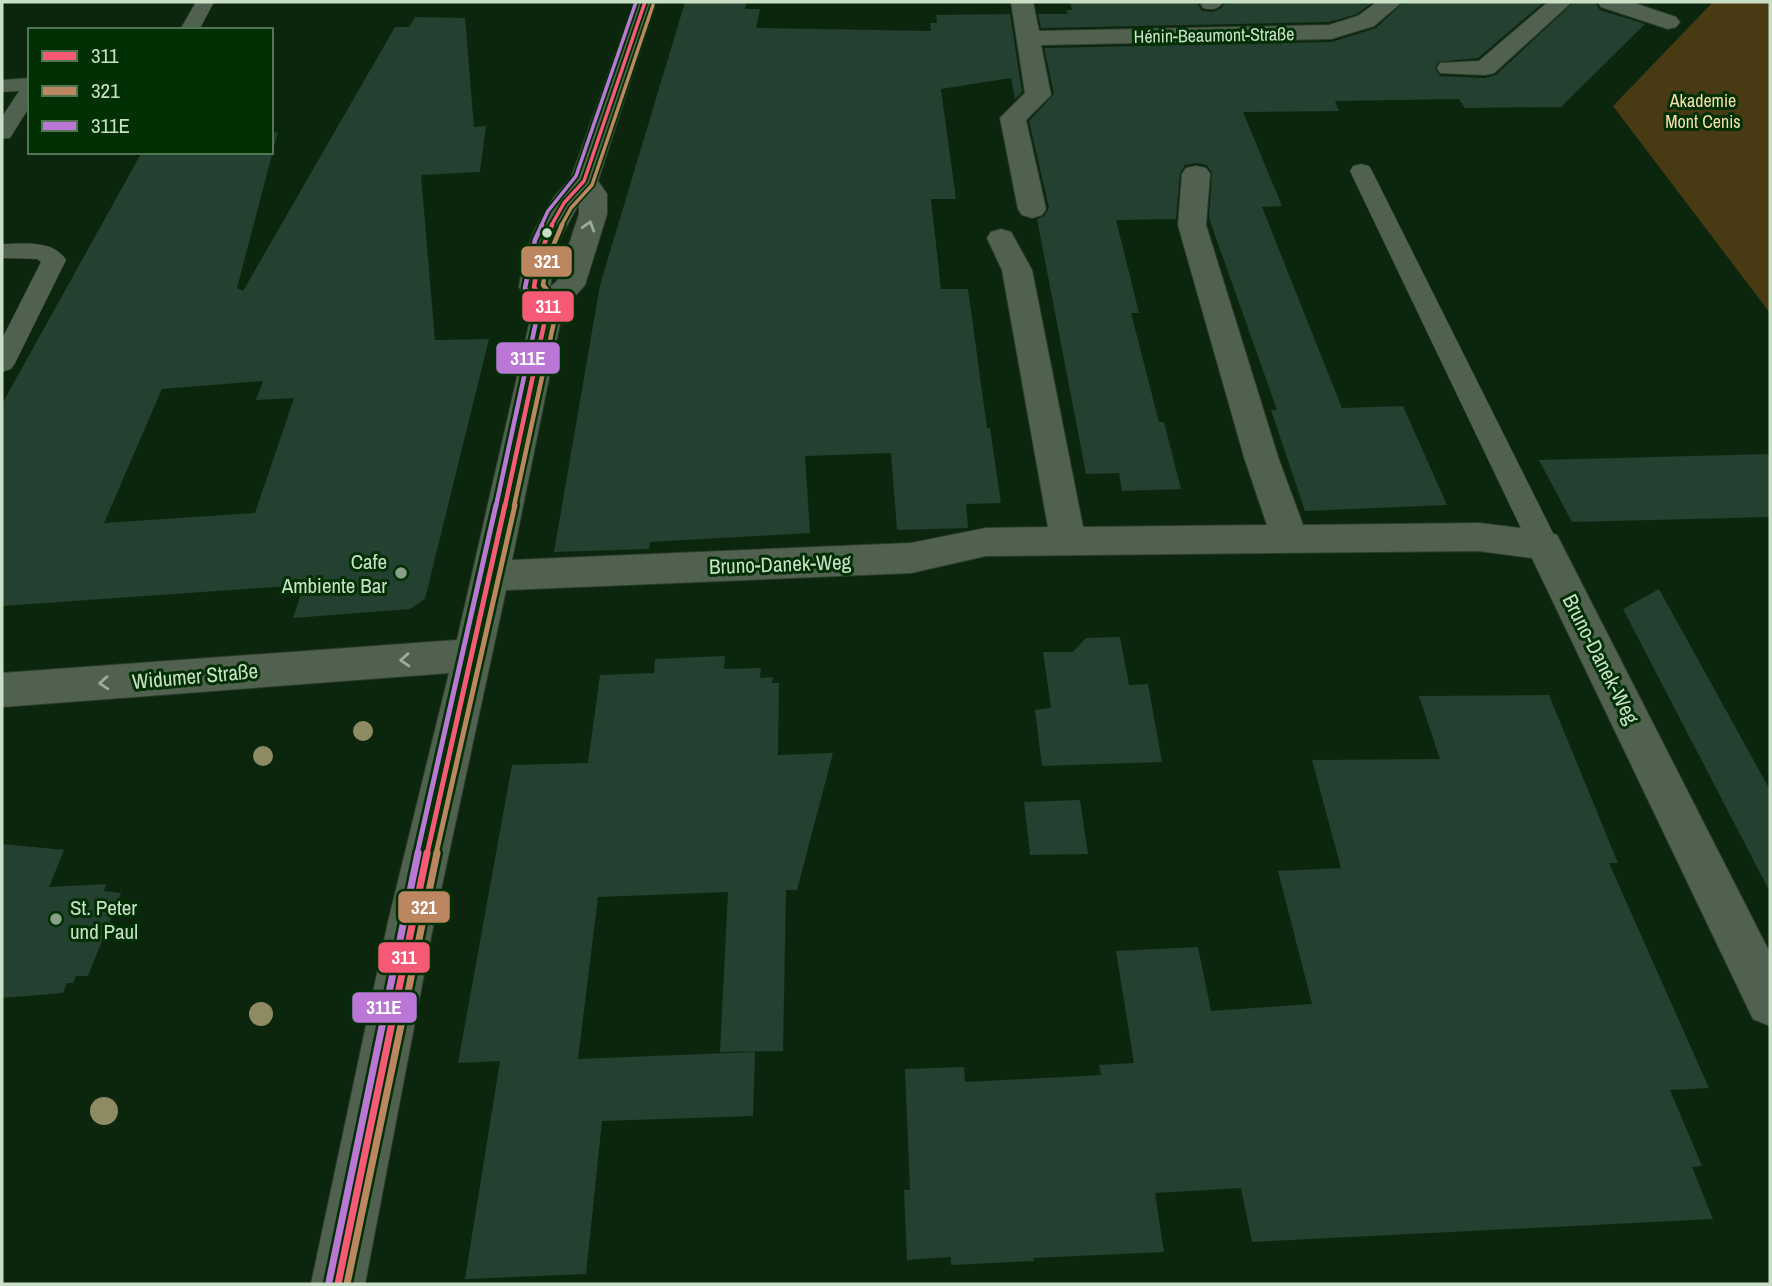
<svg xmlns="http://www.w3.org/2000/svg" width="1772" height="1286" font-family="'Archivo Narrow',sans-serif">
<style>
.green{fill:#483b13}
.building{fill:#234030;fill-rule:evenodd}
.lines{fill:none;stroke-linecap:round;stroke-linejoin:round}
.service-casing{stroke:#2c3d2c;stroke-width:1}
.minor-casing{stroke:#2c3d2c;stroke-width:2}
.service{fill:#506150;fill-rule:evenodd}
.minor{fill:#506150;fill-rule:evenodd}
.bus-1-far3-casing{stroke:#023005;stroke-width:7}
.bus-1-far2-casing{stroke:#023005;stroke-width:9}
.bus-1-far1-casing{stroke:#023005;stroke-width:10}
.bus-1-casing{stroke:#023005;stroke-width:12}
.bus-2-far3-casing{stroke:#023005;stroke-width:7}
.bus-2-far2-casing{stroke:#023005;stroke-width:9}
.bus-2-far1-casing{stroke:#023005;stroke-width:10}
.bus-2-casing{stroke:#023005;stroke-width:12}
.bus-3-far3-casing{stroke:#023005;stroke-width:7}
.bus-3-far2-casing{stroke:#023005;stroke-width:9}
.bus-3-far1-casing{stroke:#023005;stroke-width:10}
.bus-3-casing{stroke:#023005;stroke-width:12}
.bus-1-far3{stroke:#f75a77;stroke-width:3.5}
.bus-1-far2{stroke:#f75a77;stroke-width:4.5}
.bus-1-far1{stroke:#f75a77;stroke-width:5}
.bus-1{stroke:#f75a77;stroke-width:7}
.bus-2-far3{stroke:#bb8660;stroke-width:3.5}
.bus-2-far2{stroke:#bb8660;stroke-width:4.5}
.bus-2-far1{stroke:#bb8660;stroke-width:5}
.bus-2{stroke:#bb8660;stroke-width:7}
.bus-3-far3{stroke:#ba77d6;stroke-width:3.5}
.bus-3-far2{stroke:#ba77d6;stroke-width:4.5}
.bus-3-far1{stroke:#ba77d6;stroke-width:5}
.bus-3{stroke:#ba77d6;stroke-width:7}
.tree{fill:#8e8b63}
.oneway{stroke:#99ad97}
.bus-dot{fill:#c9e0c7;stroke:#023005;stroke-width:2.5}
.poi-dot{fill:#879f86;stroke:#023005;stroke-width:2.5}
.labels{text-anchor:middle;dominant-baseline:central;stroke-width:6;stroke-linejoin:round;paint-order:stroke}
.far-street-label{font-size:18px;fill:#c9e0c7;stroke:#023005}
.far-park-label{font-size:18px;fill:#f9dea8;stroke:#023005}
.poi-label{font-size:21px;fill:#c9e0c7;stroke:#023005;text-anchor:end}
.street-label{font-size:21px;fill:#c9e0c7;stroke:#023005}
.line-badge{stroke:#023005;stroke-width:2.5}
.badge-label{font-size:19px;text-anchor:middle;font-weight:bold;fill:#fff}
</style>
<rect width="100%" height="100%" fill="#0c260e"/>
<path class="green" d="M1713 2H1770V313L1613 106Z"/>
<path class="building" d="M685 2H747L745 9H760L756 28 931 31 930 23H937L936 15 1010 14 1022 92 1015 99 1011 78 941 89 956 199H931L941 289H968L987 428H990L1001 503 966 504 968 528 897 530 891 453 805 456 810 533 650 542 649 549 554 552 600 285Z
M1070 2H1197L1202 11 1212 12 1220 9 1226 2H1373L1357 14 1329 22 1041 28 1038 14H1068L1066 10H1072Z
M1404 2H1544L1478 58 1438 62 1435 69 1440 76 1485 78 1496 75 1574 2H1595L1600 10 1645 24 1561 107 1465 108 1459 99 1335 101 1339 111 1243 112 1282 206 1262 207 1342 408 1403 406 1447 505 1305 511 1271 410H1277L1209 218 1212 173 1207 165 1197 163 1185 165 1180 173 1176 219 1116 220 1139 313H1131L1159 422H1164L1181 489 1122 491 1119 473 1086 474 1037 219 1044 216 1049 208 1029 121 1054 94 1044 48 1331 42 1376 28Z
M415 17 465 18 474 127 486 126 480 172 421 175 435 340 489 339 425 599 410 609 293 618 304 585 2 606V404L142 152H271V134L278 132 237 288 243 291 395 27H409ZM263 381 256 400 294 398 255 513 104 523 162 389Z
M1770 454V517L1572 522 1539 460Z
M1659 589 1770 790V892L1623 609Z
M1120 637 1129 685 1148 684 1162 762 1042 766 1035 710 1051 708 1043 652H1073L1086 638Z
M725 656 724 669 761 668 760 678 773 677 772 683H779L778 755 833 753 797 890H786L783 1051 720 1052 728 892 598 897 578 1059 755 1052 753 1116 602 1121 586 1274 465 1279 500 1061 458 1063 512 765 588 763 600 675 654 673 655 659Z
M1549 695 1618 863H1609L1709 1088 1670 1090 1702 1166 1692 1167 1713 1219 1252 1242 1241 1188 1155 1193 1164 1252 1033 1258 1034 1261 951 1265V1257L907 1260 904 1190H910L905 1069 964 1067 965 1082 1101 1075 1099 1065 1134 1063 1116 951 1198 947 1211 1011 1312 1004 1278 871 1341 868 1312 760 1440 759 1419 696Z
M1080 800 1088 854 1030 855 1024 802Z
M2 844 64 850 49 887 106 884 104 891 121 893 88 976H76L73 983H67L63 993 2 998Z"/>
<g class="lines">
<g class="service-casing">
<path id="service" d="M196 2H214L199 30H180Z
M30 78V106L10 138 2 139V117L19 91 2 92V80Z
M1361 164 1369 166 1372 171 1559 545 1554 553 1544 557 1534 553 1529 545 1350 171 1353 166Z
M2 244C23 244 53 239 66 260L15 363 11 369 2 372V339L41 262 37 259 2 258Z"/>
</g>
<g class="minor-casing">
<path id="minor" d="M634 2H656L598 181 607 194V214L585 285 563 309 512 560 911 543 986 528 1048 527 1002 270 987 238 991 232 1001 229 1011 232 1032 270 1083 527 1267 525 1244 457 1178 225 1182 174 1186 168 1196 166 1206 168 1210 174 1206 225 1278 457 1303 525 1479 523 1544 531 1557 535 1770 953V1026L1753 1019 1532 558 1479 551 986 556 911 573 506 590 434 922 365 1284H311L388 922 449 673 2 707V673L457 640 533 307 519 287 524 257 535 229 554 197 571 178ZM579 203V214L557 281 550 287 558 243Z
M1011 2H1033L1039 31 1329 25 1358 16 1377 2H1402L1374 26 1331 39 1041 45 1051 95 1026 120 1046 209 1042 215 1032 218 1022 215 1018 209 1000 118 1025 93Z
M1200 2H1223C1218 10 1212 10 1203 8Z
M1548 2H1572L1494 73 1485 75 1440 73 1437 68 1440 63 1479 61Z
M1598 2H1631L1676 17 1680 22 1676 27 1668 29 1601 7Z"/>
</g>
<use href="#service" class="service"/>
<use href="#minor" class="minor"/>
<g class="bus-1-far3-casing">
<path id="bus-1-far3" d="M551 226 564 203 584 181 645 2"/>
</g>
<g class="bus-1-far2-casing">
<path id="bus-1-far2" d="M505 506 548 306 534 287 539 257 552 225"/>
</g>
<g class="bus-1-far1-casing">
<path id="bus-1-far1" d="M427 854 505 505"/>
</g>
<g class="bus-1-casing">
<path id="bus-1" d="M338 1284 427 853"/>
</g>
<g class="bus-2-far3-casing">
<path id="bus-2-far3" d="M561 226 571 208 592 185 653 5"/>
</g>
<g class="bus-2-far2-casing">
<path id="bus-2-far2" d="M514 506 557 308 556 301 543 285 547 260 562 225"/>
</g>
<g class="bus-2-far1-casing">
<path id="bus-2-far1" d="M436 854 515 505"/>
</g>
<g class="bus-2-casing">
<path id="bus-2" d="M347 1284 437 853"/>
</g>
<g class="bus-3-far3-casing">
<path id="bus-3-far3" d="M541 226 548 211 576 176 636 2"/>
</g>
<g class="bus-3-far2-casing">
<path id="bus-3-far2" d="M496 506 539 308 525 288 535 240 542 225"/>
</g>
<g class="bus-3-far1-casing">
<path id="bus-3-far1" d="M417 854 496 505"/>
</g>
<g class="bus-3-casing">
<path id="bus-3" d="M329 1282 418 853"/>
</g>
<use href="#bus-1-far3" class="bus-1-far3"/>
<use href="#bus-1-far2" class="bus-1-far2"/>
<use href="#bus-1-far1" class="bus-1-far1"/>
<use href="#bus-1" class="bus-1"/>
<use href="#bus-2-far3" class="bus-2-far3"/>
<use href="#bus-2-far2" class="bus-2-far2"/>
<use href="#bus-2-far1" class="bus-2-far1"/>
<use href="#bus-2" class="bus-2"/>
<use href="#bus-3-far3" class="bus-3-far3"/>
<use href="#bus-3-far2" class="bus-3-far2"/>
<use href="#bus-3-far1" class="bus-3-far1"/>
<use href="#bus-3" class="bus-3"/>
</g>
<g class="tree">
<circle cx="363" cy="731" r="10"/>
<circle cx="263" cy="756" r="10"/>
<circle cx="261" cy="1014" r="12"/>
<circle cx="104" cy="1111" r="14"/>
</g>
<defs><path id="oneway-chevron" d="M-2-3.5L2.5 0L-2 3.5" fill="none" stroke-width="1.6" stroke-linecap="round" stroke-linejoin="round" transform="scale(1.75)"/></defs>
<g class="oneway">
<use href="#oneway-chevron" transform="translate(589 226) rotate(-73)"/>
<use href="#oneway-chevron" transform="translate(405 660) rotate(176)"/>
<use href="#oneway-chevron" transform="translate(104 683) rotate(176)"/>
</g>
<circle class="bus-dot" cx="547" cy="233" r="6"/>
<g class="poi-dot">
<circle cx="401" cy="573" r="7"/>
<circle cx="56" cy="919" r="7"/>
</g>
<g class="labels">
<g class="far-street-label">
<text transform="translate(1214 35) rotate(-1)">Hénin-Beaumont-Straße</text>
</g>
<g class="far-park-label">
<text x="1703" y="100">Akademie<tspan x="1703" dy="21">Mont Cenis</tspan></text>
</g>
<g class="poi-label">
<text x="387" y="561">Cafe<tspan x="387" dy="24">Ambiente Bar</tspan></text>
<text x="70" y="907" text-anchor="start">St. Peter<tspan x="70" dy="24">und Paul</tspan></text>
</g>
<g class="street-label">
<text transform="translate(780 564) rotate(-2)">Bruno-Danek-Weg</text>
<text transform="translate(1601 659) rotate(63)">Bruno-Danek-Weg</text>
<text transform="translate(195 676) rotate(-5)">Widumer Straße</text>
</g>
</g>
<g class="line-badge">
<rect x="520" y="245" width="53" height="33" rx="7" fill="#bb8660"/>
<rect x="521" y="290" width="54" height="33" rx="7" fill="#f75a77"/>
<rect x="495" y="341" width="66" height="34" rx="7" fill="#ba77d6"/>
<rect x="397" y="890" width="54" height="34" rx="7" fill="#bb8660"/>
<rect x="377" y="941" width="54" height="33" rx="7" fill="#f75a77"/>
<rect x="351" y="991" width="67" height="33" rx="7" fill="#ba77d6"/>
</g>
<g class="badge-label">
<text x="547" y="268">321</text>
<text x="548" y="313">311</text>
<text x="528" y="365">311E</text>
<text x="424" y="914">321</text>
<text x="404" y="964">311</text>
<text x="384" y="1014">311E</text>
</g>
<rect width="1772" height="1286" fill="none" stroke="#c9e0c7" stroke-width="7"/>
<rect x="28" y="28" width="245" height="126" fill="#023005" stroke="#527653" stroke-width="2"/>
<rect x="42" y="51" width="35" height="10" fill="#f75a77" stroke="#527653" stroke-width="2"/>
<text x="91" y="63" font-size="21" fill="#c9e0c7">311</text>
<rect x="42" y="86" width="35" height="10" fill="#bb8660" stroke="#527653" stroke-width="2"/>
<text x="91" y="98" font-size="21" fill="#c9e0c7">321</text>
<rect x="42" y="121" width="35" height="10" fill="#ba77d6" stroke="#527653" stroke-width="2"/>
<text x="91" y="133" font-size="21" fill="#c9e0c7">311E</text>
</svg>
